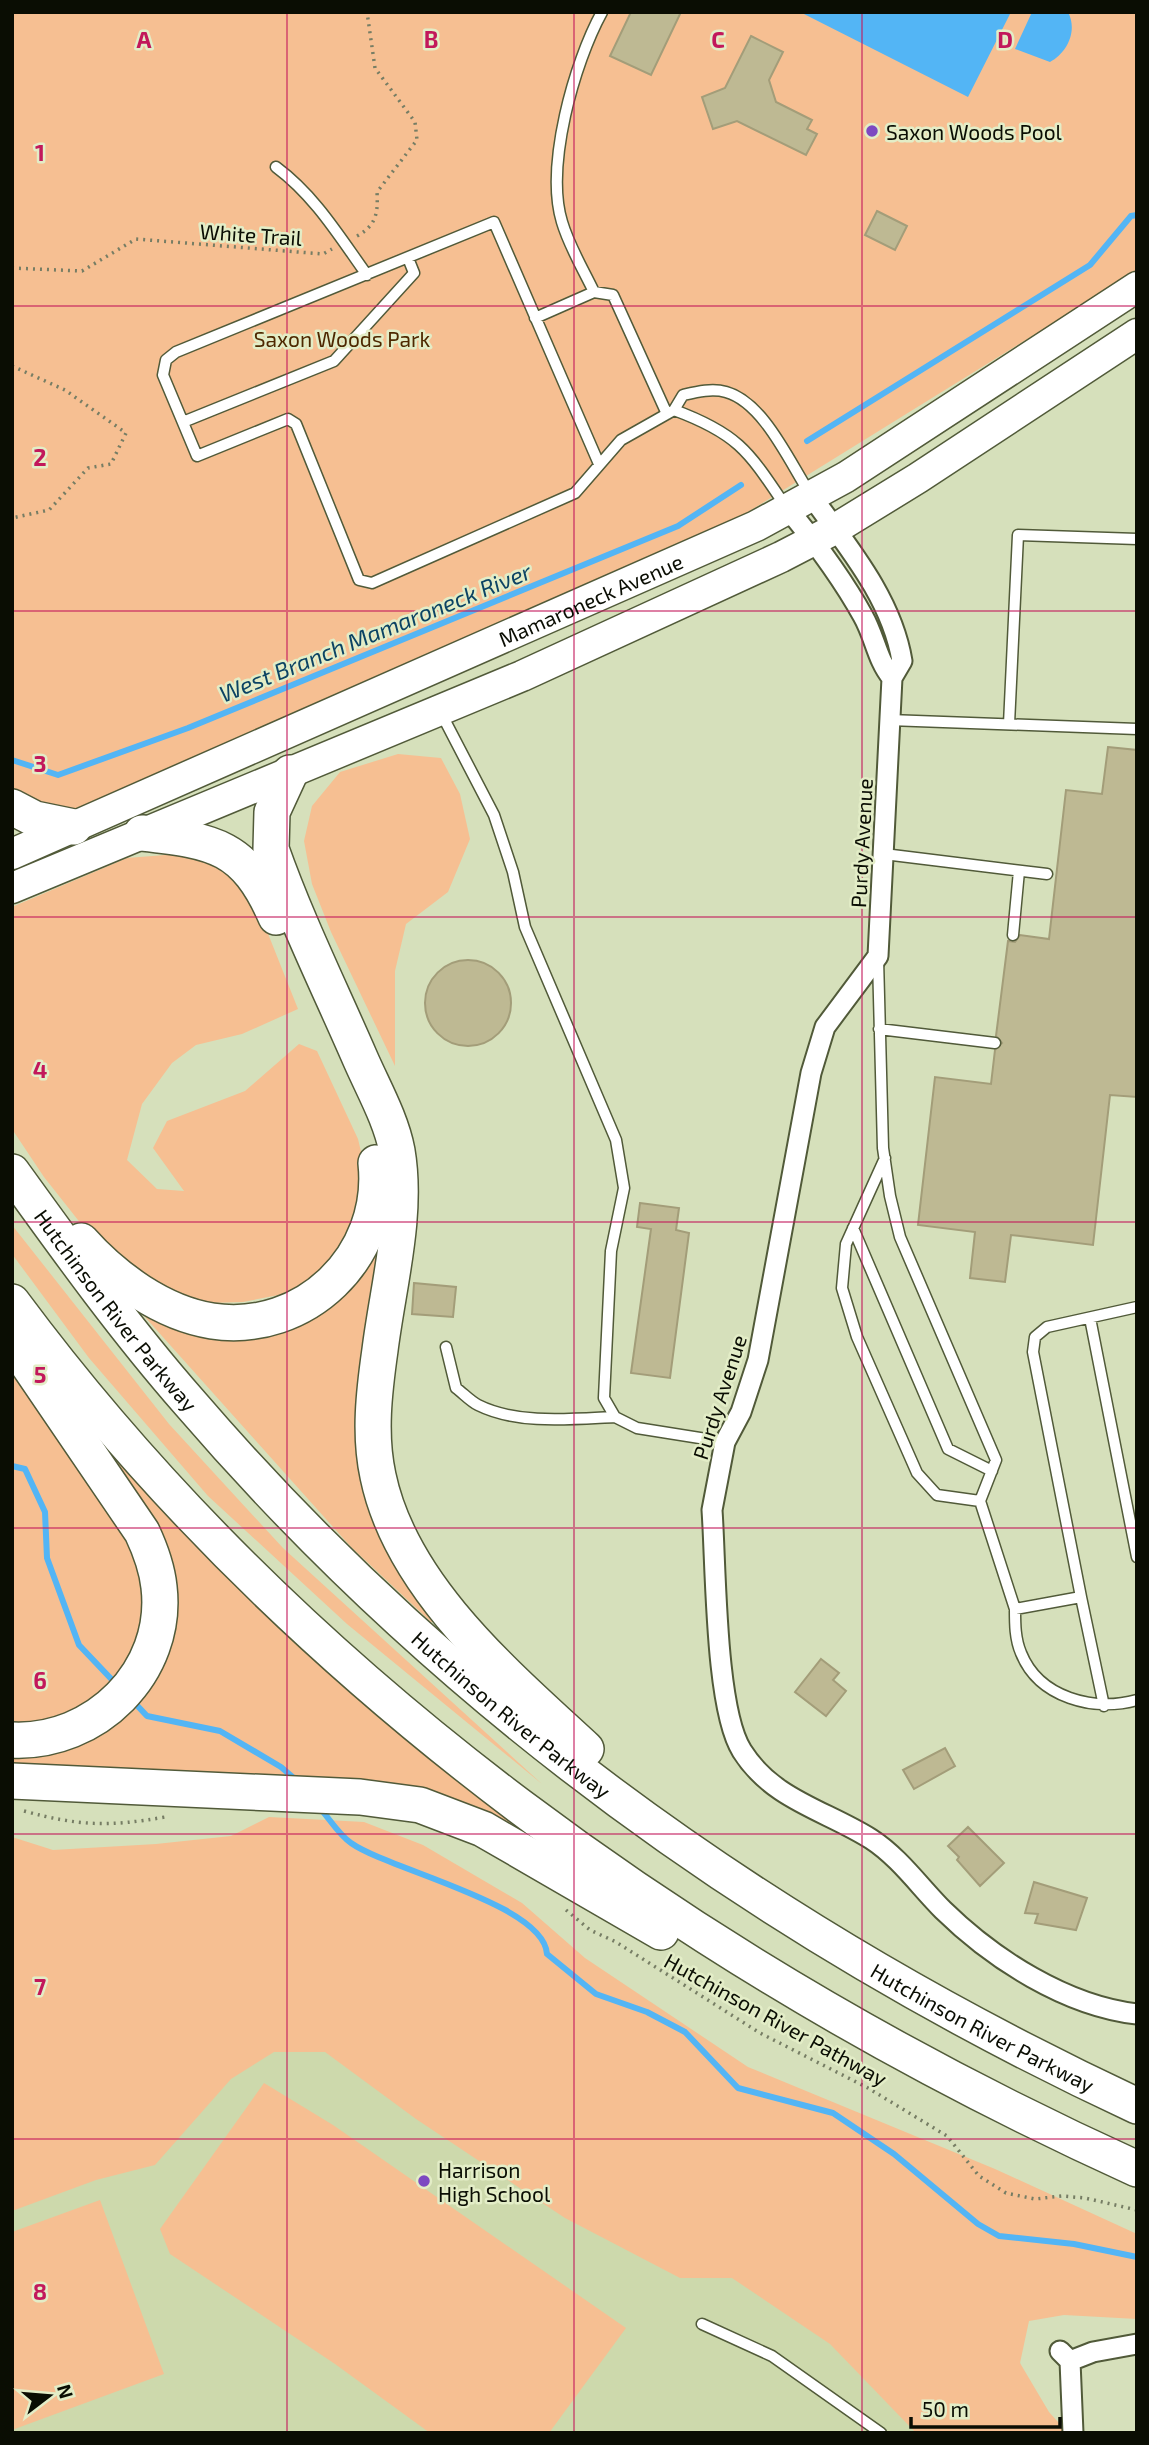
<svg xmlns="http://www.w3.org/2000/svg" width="1149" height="2445" font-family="'Exo 2',sans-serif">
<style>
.built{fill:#cdd9ac}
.green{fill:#f6bf92}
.water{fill:#53b5f5}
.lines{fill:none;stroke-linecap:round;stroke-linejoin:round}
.stream{stroke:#53b5f5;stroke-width:6}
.building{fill:#beb993;stroke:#a39d79;stroke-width:2}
.service-casing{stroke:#515a39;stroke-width:13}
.minor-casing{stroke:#515a39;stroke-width:23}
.primary-casing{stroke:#515a39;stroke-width:33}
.motorway-casing{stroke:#515a39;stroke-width:38}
.path{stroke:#767d64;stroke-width:3.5;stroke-dasharray:2 5;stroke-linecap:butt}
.service{stroke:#fff;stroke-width:10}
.minor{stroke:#fff;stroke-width:19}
.primary{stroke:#fff;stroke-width:30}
.motorway{stroke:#fff;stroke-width:35}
.grid{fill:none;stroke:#c2185b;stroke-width:2;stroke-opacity:0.55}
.poi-dot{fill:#7d49c1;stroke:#e3edc7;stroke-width:2.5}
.labels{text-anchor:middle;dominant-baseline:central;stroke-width:5;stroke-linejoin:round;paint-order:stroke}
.poi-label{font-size:21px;fill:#0a0d03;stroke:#e3edc7;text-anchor:start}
.street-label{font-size:21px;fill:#0a0d03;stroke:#e3edc7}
.park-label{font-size:21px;fill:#4e2800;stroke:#e3edc7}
.water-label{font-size:23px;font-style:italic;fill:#0c4363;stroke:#e3edc7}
.grid-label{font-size:23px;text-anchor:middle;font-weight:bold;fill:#c2185b;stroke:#e3edc7;stroke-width:5;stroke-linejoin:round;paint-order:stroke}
</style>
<rect width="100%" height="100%" fill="#d6e0bb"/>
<path class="built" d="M97 1911 1016 2346 1038 2433H12V1941Z"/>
<path class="green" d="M12 12H1137V271L735 520 26 832 12 790Z
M398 754 441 758 460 794 470 839 448 892 406 924 395 971V1066L331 932 312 884 304 841 312 806 340 772Z
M178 854 228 868 255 901 298 1009 242 1034 196 1045 172 1063 142 1104 127 1160 157 1189 184 1191 153 1148 167 1121 245 1091 299 1044 317 1051 358 1139 367 1177 360 1224 330 1269 299 1291 243 1302 208 1303 159 1288 93 1239 44 1177 12 1129V907L127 858Z
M12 1225 169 1424 283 1548 542 1784 347 1624 208 1496 89 1358 12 1254Z
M377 1239 386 1243 363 1395 445 1621 431 1622 351 1547 136 1307 232 1334Z
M12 1360 140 1553 148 1617 137 1650 109 1693 53 1723 12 1725Z
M117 1461 289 1635 397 1729 519 1829 516 1835 12 1768V1747L91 1734 173 1601 111 1466Z
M269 1817 364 1822 423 1845 522 1903 585 1958 748 2067 995 2169 1137 2234V2319L1064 2315 1029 2321 1020 2363 1049 2412 1068 2433H916L830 2344 732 2278H680L565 2218 416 2119 325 2052H274L231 2079 155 2165 96 2180 12 2211V1837L53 1850 156 1844 231 1836Z
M264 2083 333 2125 626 2328 549 2433H430L335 2364 170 2254 160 2229Z
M100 2200 164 2374 12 2430V2232Z"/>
<path class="water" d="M800 12H1011L968 97Z
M1032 12H1068C1078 31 1067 53 1050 62L1015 49Z"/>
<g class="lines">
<path class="stream" d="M807 441 1090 265 1131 216 1137 215
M12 760 58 775 188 728 678 526 741 485
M12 1466 25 1469 45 1512 47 1558 79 1645 116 1684
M131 1699 147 1716 220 1731 281 1767 296 1780
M319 1807C329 1818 339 1835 351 1843 389 1870 544 1904 547 1954L596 1994 647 2012 685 2032 738 2088 833 2113 894 2154 978 2224 999 2236 1074 2244 1137 2257"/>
</g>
<path class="building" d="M631 12H681L651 75 610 56Z
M751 36 783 52 769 80 776 102 812 120 807 129 817 134 806 155 737 121 713 129 702 97 725 88Z
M877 211 907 226 895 250 865 235Z
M1108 747 1137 750V1097L1110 1095 1093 1245 1011 1235 1005 1282 970 1278 975 1232 918 1225 935 1077 991 1084 995 1050 1002 1043 996 1036 1008 941 1015 942 1020 935 1049 939 1066 790 1102 794Z
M425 1003a43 43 0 1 1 86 0a43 43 0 1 1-86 0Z
M640 1203 679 1208 676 1230 689 1233 670 1378 631 1373 651 1229 637 1227Z
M414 1283 456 1287 453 1317 412 1314Z
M821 1659 839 1673 833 1680 846 1691 826 1716 795 1692Z
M945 1748 955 1766 914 1789 903 1770Z
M968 1827 1004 1863 980 1886 957 1860 959 1857 948 1846Z
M1034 1882 1087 1898 1076 1930 1035 1923 1038 1914 1025 1913Z"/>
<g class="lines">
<g class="service-casing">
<path id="service" d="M276 167C315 196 339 236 367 275
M594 292C583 269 569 246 562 222 545 166 574 63 602 12
M535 318 594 292 613 295 667 414
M674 410C739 434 749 452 786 507
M183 422 334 361 414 273 408 258
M599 464 494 222 176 352 166 360 163 375 197 456 288 419 296 424 359 580 372 583 575 493 621 440 674 410 683 395C696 392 712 388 726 392 763 402 789 461 809 492
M441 713 494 815 513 872 525 927 616 1140 624 1188 611 1251 604 1398 615 1417 637 1428 725 1442
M889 720 1137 729
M1009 724 1018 535 1137 539
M884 854 1047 874
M1013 935 1019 871
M878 959 883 1148 890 1196 900 1237 996 1460 980 1501 1015 1609 1081 1597 1033 1352 1035 1337 1047 1327 1137 1307
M879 1029 995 1043
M885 1158 846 1244 842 1288 857 1337 917 1473 937 1495 980 1501
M853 1228 948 1449 992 1471
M1090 1318 1137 1557
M446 1347 456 1388C463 1393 470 1401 478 1405 518 1425 572 1419 615 1417
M1081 1597 1104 1706
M1015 1609C1015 1624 1015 1639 1021 1653 1039 1698 1094 1712 1137 1700
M702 2324 772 2356 881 2433"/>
</g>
<g class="minor-casing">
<path id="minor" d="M812 497C848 547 892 599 902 661L892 678 878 956 825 1027 811 1073 758 1360 741 1412 725 1442 712 1510C716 1565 715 1709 742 1751 773 1800 825 1810 871 1839 899 1857 920 1887 943 1910 993 1959 1066 2006 1137 2014
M788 509C815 542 842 578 863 616 875 637 877 660 892 678
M1060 2351 1070 2361 1073 2433
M1070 2361 1093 2352 1137 2344"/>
</g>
<g class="primary-casing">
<g id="primary">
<path id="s1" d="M12 854 756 526 846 477 1137 287"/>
<path d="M12 888 522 676 781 557 835 529 918 478 1137 334"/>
</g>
</g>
<g class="motorway-casing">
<g id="motorway">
<path d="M290 773 272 812 271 849C296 920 330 989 360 1058 373 1088 391 1119 397 1151 408 1215 388 1286 380 1350 374 1392 369 1435 378 1476 401 1587 506 1675 586 1749"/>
<path d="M12 807 35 819 74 827"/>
<path d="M142 833C215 841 245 846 276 917"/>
<path id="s2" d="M12 1172C69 1251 125 1329 189 1402 451 1707 773 1936 1137 2106"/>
<path d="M81 1241C114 1278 162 1313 212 1321 305 1335 386 1256 376 1163"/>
<path d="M12 1302C297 1686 705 1973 1137 2169"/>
<path d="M12 1341 142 1532C150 1549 157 1568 159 1587 169 1672 95 1744 12 1740"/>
<path d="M12 1781 360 1797 420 1805 483 1829 661 1932"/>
</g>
</g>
<path class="path" d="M357 236C377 225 378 212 377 192L417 140 415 122 375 68 367 12
M12 268 82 271 136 239 323 254 332 249
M12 366 65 390 126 433 111 464 88 468 49 510 12 518
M24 1811C79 1826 109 1827 165 1817
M566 1910 590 1930 616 1942 760 2033 868 2088 947 2136 979 2176 1006 2193 1035 2199 1062 2196 1085 2198 1137 2210"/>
<use href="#service" class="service"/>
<use href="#minor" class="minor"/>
<use href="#primary" class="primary"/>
<use href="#motorway" class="motorway"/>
</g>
<path class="grid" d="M287 12V2433M574 12V2433M862 12V2433M12 306H1137M12 611H1137M12 917H1137M12 1222H1137M12 1528H1137M12 1834H1137M12 2139H1137"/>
<g class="poi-dot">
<circle cx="872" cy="131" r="7"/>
<circle cx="424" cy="2181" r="7"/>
</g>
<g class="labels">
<g class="poi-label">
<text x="886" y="131">Saxon Woods Pool</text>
<text x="438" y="2169">Harrison<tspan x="438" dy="24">High School</tspan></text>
</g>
<g class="street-label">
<text transform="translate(251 234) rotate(4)">White Trail</text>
<text stroke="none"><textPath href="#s1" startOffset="632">Mamaroneck Avenue</textPath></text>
<text transform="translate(861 843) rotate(-87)">Purdy Avenue</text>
<text stroke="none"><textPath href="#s2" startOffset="173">Hutchinson River Parkway</textPath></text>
<text transform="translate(719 1397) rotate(-72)">Purdy Avenue</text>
<text stroke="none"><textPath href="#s2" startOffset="740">Hutchinson River Parkway</textPath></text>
<text transform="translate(776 2019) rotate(29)">Hutchinson River Pathway</text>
<text stroke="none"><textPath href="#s2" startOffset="1307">Hutchinson River Parkway</textPath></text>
</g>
<g class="park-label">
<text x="342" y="338">Saxon Woods Park</text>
</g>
<g class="water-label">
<text transform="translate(375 632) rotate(-22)">West Branch Mamaroneck River</text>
</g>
</g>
<g class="grid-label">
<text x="144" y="48">A</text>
<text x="431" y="48">B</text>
<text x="718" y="48">C</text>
<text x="1005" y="48">D</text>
<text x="40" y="161">1</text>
<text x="40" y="466">2</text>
<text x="40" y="772">3</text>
<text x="40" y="1078">4</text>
<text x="40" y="1383">5</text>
<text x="40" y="1689">6</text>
<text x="40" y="1995">7</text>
<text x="40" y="2300">8</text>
</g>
<rect width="1149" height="2445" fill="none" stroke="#0a0d03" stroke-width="28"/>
<g transform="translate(49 2396) rotate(74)" stroke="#e3edc7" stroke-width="5" paint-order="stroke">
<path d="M0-5L12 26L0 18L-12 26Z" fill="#0a0d03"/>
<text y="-10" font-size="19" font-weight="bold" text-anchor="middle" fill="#0a0d03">N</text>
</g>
<path d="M911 2417v10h149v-10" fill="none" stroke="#0a0d03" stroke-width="3.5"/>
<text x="922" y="2417" font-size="21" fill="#0a0d03" stroke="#e3edc7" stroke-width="5" paint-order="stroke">50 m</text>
</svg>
